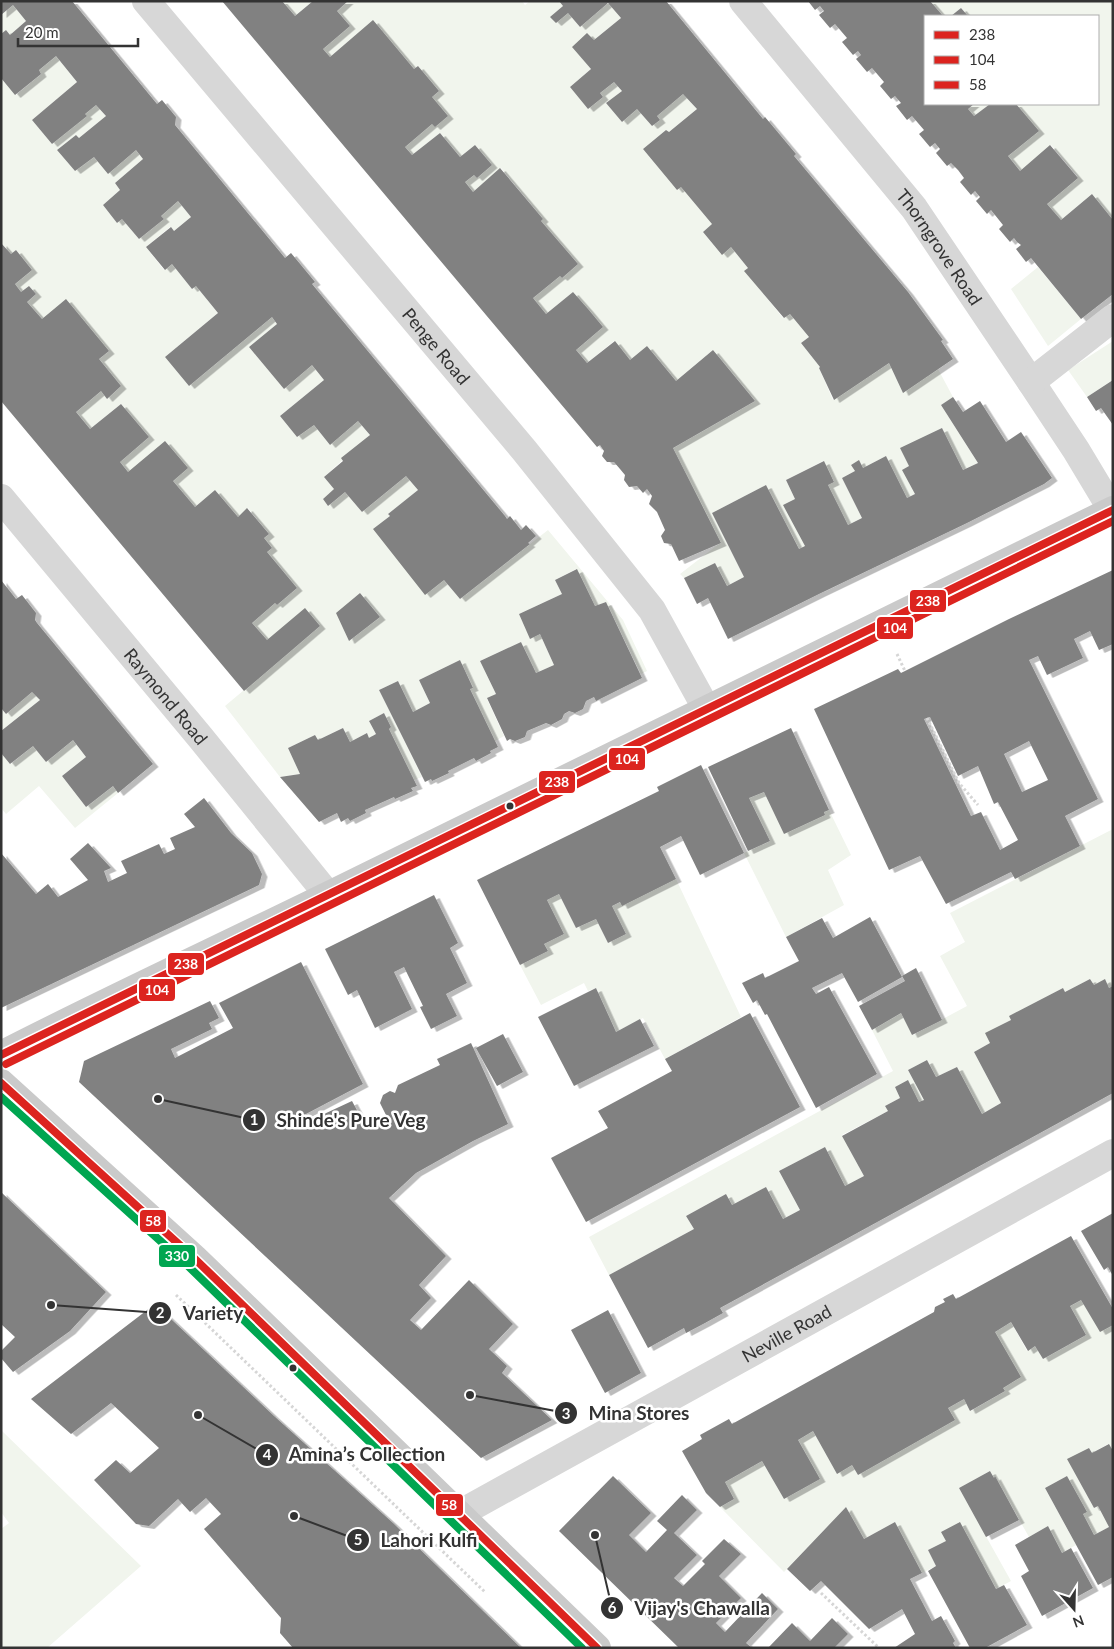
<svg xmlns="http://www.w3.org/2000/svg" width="1114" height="1649" font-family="Lato,sans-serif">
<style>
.green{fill:#f1f5ed;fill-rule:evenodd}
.building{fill:#818181;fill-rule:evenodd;filter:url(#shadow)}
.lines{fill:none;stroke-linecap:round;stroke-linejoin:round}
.path{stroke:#d6d6d6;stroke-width:3;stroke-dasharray:2.5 2.5;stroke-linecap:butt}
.minor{stroke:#d7d7d7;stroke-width:28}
.major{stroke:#cacaca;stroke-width:28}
.bus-1-casing{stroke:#fff;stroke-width:11}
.bus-2-casing{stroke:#fff;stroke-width:11}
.bus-3-casing{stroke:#fff;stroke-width:11}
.bus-4-casing{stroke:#fff;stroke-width:11}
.bus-1{stroke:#dc241f;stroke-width:8}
.bus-2{stroke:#dc241f;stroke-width:8}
.bus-3{stroke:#dc241f;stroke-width:8}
.bus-4{stroke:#00a651;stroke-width:8}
.bus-dot{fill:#333;stroke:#fff;stroke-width:2}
.labels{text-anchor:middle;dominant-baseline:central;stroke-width:5;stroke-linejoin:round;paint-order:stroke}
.street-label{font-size:18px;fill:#333;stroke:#fff}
.leader{fill:none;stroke:#333;stroke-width:2}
.callout-dot{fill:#333;stroke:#fff;stroke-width:2}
.mark-label{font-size:15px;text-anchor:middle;font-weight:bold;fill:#fff}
.callout-label{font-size:19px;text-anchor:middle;font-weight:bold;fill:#333;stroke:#fff;stroke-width:5;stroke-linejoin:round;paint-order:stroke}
.line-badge{stroke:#fff;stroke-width:2}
.badge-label{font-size:14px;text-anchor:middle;font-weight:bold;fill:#fff}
</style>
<defs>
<filter id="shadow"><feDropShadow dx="5.5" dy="3" stdDeviation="0" flood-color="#0004"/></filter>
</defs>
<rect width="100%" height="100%" fill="#fff"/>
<path class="green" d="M284 1H313L295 16 283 2Z
M348 1H522L525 5 530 1H559L563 6 551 17 568 13 580 27 608 3 621 18 594 40 573 47 591 69 570 87 588 109 603 97 600 93 614 82 622 91 606 103 622 122 637 109 652 126 660 120 657 116 683 94 697 109 669 132 666 130 643 149 677 190 681 187 712 224 703 232 721 254 731 247 748 268 745 271 783 318 790 314 809 337 801 343 820 367 819 368 833 400 889 363 903 392 938 369 953 397 941 405 978 463 963 470 942 428 924 437 909 466 903 470 915 494 907 498 886 456 863 468 859 461 851 465 855 471 842 478 862 518 848 525 828 485 834 481 823 461 786 480 795 499 784 505 805 546 799 549 766 485 712 513 744 577 727 586 715 563 684 578 680 574 720 543 673 448 755 401 713 350 676 381 647 346 630 360 614 341 587 363 576 350 603 327 573 292 546 314 533 298 560 276 562 278 578 264 541 221 543 219 501 168 473 192 465 182 474 175 477 178 492 165 475 145 460 157 440 133 412 155 405 147 432 124V97L439 91 418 66 414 69 373 21 330 57 323 49 350 26 337 11Z
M930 1H1113V220L1092 194 1061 220 1047 204 1078 177 1051 145 1020 171 1008 156 1038 131 1016 104H1098V16H968L961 8 951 16H943Z
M13 5 26 21 10 35 6 30 1 34V15Z
M56 56 77 82 32 120 52 144 86 116 85 114 96 105 106 116 79 138 76 135 57 150 75 171 94 157 108 174 136 150 143 159 115 183 120 190 103 205 117 223 122 219 139 239 164 219 161 216 178 201 191 217 174 231 170 227 146 247 164 270 172 264 192 289 196 286 218 313 165 357 189 386 272 317 277 324 249 347 284 389 312 365 324 380 280 416 297 437 314 425 330 445 358 421 370 435 324 477 334 489 323 499 328 506 345 492 362 512 406 476 418 490 388 514 390 516 374 529 444 580 460 599 548 530 623 620 647 671 641 674 606 602 595 606 576 569 555 580 562 594 519 614 530 638 540 634 554 665 536 673 521 642 480 661 496 694 487 699 504 736 495 741 470 689 473 687 460 660 419 680 430 703 413 712 398 681 379 690 422 777 414 780 389 729 391 727 384 713 369 721 376 734 369 738 367 733 350 742 343 728 318 740 315 735 288 748 300 774 280 777 225 706 320 626 267 640 252 623 275 603 277 605 297 588 267 552 272 548 264 538 269 534 248 508 238 517 215 490 195 507 173 481 128 472 120 462 149 437 121 404 90 429 76 412 101 391 107 399 121 386 99 359 109 351 42 319 27 302 36 294 29 286 21 292 15 284 32 270 16 250 11 254 1 243V78L16 95 41 74 39 70ZM360 593 380 617 349 641 337 613Z
M974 104H990L974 116 968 109Z
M1038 267 1081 319 1048 346 1011 289Z
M1113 341V380L1087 397 1068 370Z
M32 692 40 700 1 731V708L6 714Z
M73 740 86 757 62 776 86 807 113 786 118 793 75 828 39 786 6 814 1 808V753L11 764 33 746 46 762Z
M764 792 825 815 824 812 829 810 851 855 828 870 844 905 786 937 744 853 770 841 749 798Z
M1113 829V986L1109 988 1105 980 1094 985 1090 979 1065 992 1063 988 1010 1016 1011 1020 986 1033 990 1043 974 1052 1001 1103 982 1114 957 1067 936 1077 927 1060 908 1070 924 1100 919 1102 907 1081 895 1087 900 1098 885 1106 888 1111 842 1135 864 1176 845 1186 825 1147 779 1171 800 1210 783 1219 766 1187 732 1205 726 1194 686 1216 694 1229 609 1275 589 1237 893 1071 872 1030 901 1013 913 1035 967 1006 940 956 965 942 950 913Z
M676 879 741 1017 665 1059 643 1018 616 1032 596 988 588 991 584 983 541 1005 520 965 548 951 544 944 564 934 547 900 559 894 576 928 596 919 608 943 626 934 612 906Z
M1081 1300 1113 1325V1451L1108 1444 1092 1453 1089 1448 1068 1460 1094 1508 1098 1506 1109 1527 1094 1535 1083 1514 1086 1512 1067 1476 1045 1488 1076 1545 1062 1553 1048 1526 1029 1537 995 1477 994 1478 990 1471 959 1488 1011 1581 996 1589 959 1522 946 1541 928 1550 936 1566 922 1573 895 1522 864 1539 846 1507 784 1572 720 1507 734 1499 725 1482 762 1461 784 1499 819 1479 798 1440 813 1431 837 1473 852 1465 858 1475 954 1419 948 1408 964 1399 971 1411 1005 1391 1003 1388 995 1332 1011 1322 1027 1351 1035 1346 1043 1359 1086 1335 1070 1306Z
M1 1430 141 1566 47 1648H1V1529L9 1523 1 1512Z"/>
<path class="building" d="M1 1H72L157 104 162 100 176 117 175 125 285 258 291 253 315 282 312 284 505 516 507 519 510 516 521 530 526 525 536 536 528 543 530 544 460 599 444 580 425 595 373 529 390 516 388 514 418 490 406 476 362 512 345 492 328 506 323 499 334 489 324 477 343 461 341 458 370 435 358 421 330 445 314 425 297 437 280 416 324 380 312 365 284 389 249 347 277 324 272 317 189 386 165 357 218 313 196 286 192 289 172 264 165 270 146 247 171 227 174 231 191 217 178 201 161 216 164 219 139 239 122 219 117 223 103 205 120 190 115 183 143 159 136 150 108 174 94 157 75 171 57 150 76 135 79 138 106 116 96 105 85 114 87 116 52 144 32 120 77 82 56 56 39 70 41 74 15 95 1 78V34L6 30 10 35 26 21 13 5 1 15Z
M222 1H282L295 16 313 1H348L337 11 350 26 323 49 330 57 373 20 414 69 418 66 439 91 432 97 448 116 435 127 432 124 405 147 412 155 440 133 460 157 475 145 492 165 477 178 474 175 465 182 473 192 500 168 543 219 541 221 578 264 562 278 560 276 533 298 546 314 573 292 588 309 603 327 576 350 587 363 615 341 630 360 647 346 676 381 713 350 755 401 673 448 721 543 679 561 671 544 664 543 661 536 665 530 657 512 649 504 652 496 647 489 643 493 637 486 629 487 624 480 625 475 620 469 614 462H607L602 456 604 451 600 445 597 447Z
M559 1H666L763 119 765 117 796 154 794 156 908 292 943 340 941 341 953 359 903 393 889 363 834 400 819 368 820 367 801 343 809 337 790 314 784 318 744 271 748 268 731 247 722 255 703 232 712 224 681 187 677 190 643 149 666 130 669 132 697 109 683 94 657 116 660 120 652 126 637 109 622 122 606 103 622 91 614 82 600 93 603 97 588 109 570 87 591 69 572 47 587 33 594 40 621 18 608 3 580 27 568 13 556 23 550 17 563 6Z
M808 1H930L943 16H925V104H974L968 109 974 116 990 104H1016L1039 131 1008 156 1020 171 1050 145 1078 178 1047 204 1061 220 1092 194 1113 220V294L1081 319 1031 258 1026 262 1016 249 1021 245 1017 242 1014 238 1010 242 999 229 1003 225 991 210 987 214 976 201 980 197 975 191 971 195 960 182 964 178 958 170 951 163 947 166 936 153 940 149 935 143 930 147 919 134 924 130 912 116 907 120 896 106 901 103 895 96 891 99 880 86 884 82 872 68 867 72 856 59 861 55 858 51 853 55 842 42 847 38 835 24 830 28 819 15 824 11 820 6 815 10Z
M961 8 968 16H951Z
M1 243 11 254 16 250 32 270 15 284 21 292 29 286 36 294 27 302 42 319 66 299 109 351 99 359 121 386 107 399 101 391 76 412 90 429 121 404 149 437 120 462 128 472 165 441 188 468 173 481 195 507 215 490 238 517 247 508 269 534 264 538 272 548 267 552 297 588 277 605 275 603 252 623 267 640 305 608 320 626 244 691 1 401Z
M1113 380V425L1101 408 1096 411 1087 397Z
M953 397 963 412 980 401 1006 442 1021 432 1052 478 1044 484 967 523 821 593 728 639 708 598 697 604 684 578 715 563 727 586 744 577 712 513 766 485 799 549 805 546 783 505 795 499 786 480 824 461 834 482 828 485 848 525 862 518 842 478 855 471 851 465 859 460 863 468 886 456 907 498 915 494 902 470 909 466 900 448 942 428 963 470 978 463 941 405Z
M577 569 595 606 606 602 642 678 596 701 594 697 586 701 583 709 575 713 569 711 564 714 562 719 551 725 546 723 527 731 525 737 515 741 510 739 507 741 487 698 496 694 480 661 521 642 536 673 554 665 540 634 530 639 519 614 562 594 555 580Z
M1113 570V644L1099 650 1090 631 1074 639 1083 658 1047 675 1038 656 1029 660 1098 799 1065 816 1080 846 1015 879 1011 872 946 904 920 856 889 870 814 709 898 669 901 673 1009 619ZM930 717 958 776 978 766 994 804 998 802 1018 840 1000 850 981 812 971 816 924 719ZM1029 741 1048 780 1022 792 1004 754Z
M1 580 16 599 22 595 36 613 35 620 37 623 153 764 118 793 113 786 86 807 62 776 86 757 73 740 46 762 33 746 10 764 1 753V731L40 700 32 692 6 714 1 708Z
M360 593 380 617 349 641 336 613Z
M460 660 473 688 470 689 498 747 490 751 491 753 476 761 474 758 448 771 449 773 432 781 431 779 425 782 379 690 398 681 413 712 430 703 419 680Z
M384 713 391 727 389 729 417 786 411 788 413 791 395 799 394 797 365 810 366 813 350 821 348 818 341 822 337 813 319 822 280 777 300 774 288 748 315 735 318 740 343 728 350 742 367 733 369 738 376 734 369 721Z
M791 728 829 810 824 812 825 815 784 834 764 792 749 798 770 841 748 851 708 767Z
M701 765 744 853 700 875 681 836 660 847 676 879 622 906 620 902 612 906 626 934 608 943 596 919 576 928 559 894 547 900 564 934 544 944 548 951 520 965 477 880 659 791 657 787Z
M204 798 231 833 252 853 262 874 259 885 1 1008V853L36 894 48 884 58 897 88 880 70 859 88 843 111 868 104 871 108 882 127 873 121 861 159 844 164 854 175 849 170 838 195 827 184 814Z
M434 895 458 943 450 948 467 983 446 994 457 1016 431 1029 420 1007 423 1006 404 967 394 972 412 1009 375 1028 357 990 348 995 325 949Z
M870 917 902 977 858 1002 842 973 812 988 816 994 829 987 877 1074 816 1108 767 1014 765 1015 757 1000 753 1003 742 983 763 973 765 978 799 961 786 937 822 918 833 938Z
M301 962 363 1084 304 1115 309 1121 352 1101 360 1116 383 1124 386 1115 380 1103 383 1095 390 1091 395 1093 398 1085 440 1065 437 1059 471 1043 508 1124 473 1141 416 1173 389 1198 446 1256 419 1285 431 1298 410 1320 421 1330 469 1280 513 1324 489 1349 507 1366 502 1373 552 1420 481 1458 79 1082 84 1061 210 1001 219 1018 209 1023 212 1029 171 1049 175 1058 233 1028 219 1003Z
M916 968 942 1020 912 1035 901 1013 872 1030 859 1006 905 981 902 976Z
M1090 979 1094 985 1105 979 1109 988 1113 986V1093L720 1308 723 1313 705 1323 686 1333 684 1328 648 1348 609 1275 694 1229 686 1216 726 1194 732 1205 766 1187 783 1219 800 1210 779 1171 825 1147 845 1186 864 1176 842 1136 888 1111 885 1106 900 1098 895 1087 908 1080 919 1102 924 1100 908 1070 927 1060 936 1077 957 1067 982 1114 1001 1103 974 1052 990 1043 985 1033 1011 1020 1009 1016 1063 988 1065 992Z
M596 988 616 1032 640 1019 654 1046 574 1086 538 1017Z
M750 1013 800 1107 586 1222 551 1158 608 1128 598 1111 672 1071 665 1059Z
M503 1034 523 1072 497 1086 476 1048Z
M1 1192 106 1292 70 1331 13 1372 1 1358V1351L15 1337 1 1324Z
M1113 1213V1276L1108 1267 1104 1270 1081 1231Z
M1071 1236 1113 1309V1325L1100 1332 1081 1300 1070 1306 1086 1335 1043 1359 1035 1346 1028 1351 1011 1322 995 1332 1021 1377 1003 1388 1005 1391 970 1411 964 1399 948 1408 955 1420 858 1475 852 1465 837 1474 813 1431 798 1440 820 1479 784 1499 762 1461 725 1482 734 1499 720 1507 706 1493 682 1451 702 1439 700 1435 729 1419 732 1424 934 1312 935 1307 945 1302 943 1299 953 1294 956 1299Z
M155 1304 274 1416 393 1523 521 1648H293L280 1633 281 1618 204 1529 221 1514 206 1498 190 1512 178 1499 149 1526 136 1524 94 1480 116 1460 130 1473 159 1448 111 1403 71 1434 31 1399Z
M608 1310 641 1373 605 1393 571 1330Z
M1109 1444 1113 1451V1577L1098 1585 1045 1488 1067 1476 1087 1512 1083 1514 1094 1535 1109 1527 1098 1506 1094 1508 1067 1459 1089 1448 1092 1453Z
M990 1471 994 1478 995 1476 1019 1520 986 1537 959 1488Z
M613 1476 651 1513 629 1535 646 1552 667 1530 657 1521 682 1495 697 1510 674 1533 697 1555 674 1578 683 1586 705 1564 702 1561 724 1539 741 1554 719 1576 741 1598 716 1623 725 1632 762 1593 778 1609 746 1643 752 1648H679L559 1531Z
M846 1507 864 1539 895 1522 922 1573 910 1579 932 1621 941 1616 955 1641 953 1643 956 1648H894L915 1634 902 1609 869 1629 821 1581 810 1591 787 1569Z
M960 1522 996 1589 1004 1585 1027 1625 985 1648H970L928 1571 936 1566 928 1550 946 1541 941 1532Z
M1048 1526 1062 1553 1071 1548 1093 1588 1042 1616 1021 1576 1029 1571 1015 1545Z
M832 1618 848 1634 834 1648H768L792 1623 810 1641Z"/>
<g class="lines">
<path class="path" d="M897 654 905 671
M927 718 959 783 978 805
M176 1295 486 1593
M821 1593 879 1648"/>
<g class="minor">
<path id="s1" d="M146 1 524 450 652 610 706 708"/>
<path id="s2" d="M743 1 914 208 1031 382 1076 450 1112 510"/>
<path d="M1031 382 1113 318"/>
<path id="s3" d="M1 498 200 737 328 895"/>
<path id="s4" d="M459 1514 1113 1153"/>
</g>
<path class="major" d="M1 1055C110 999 221 948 331 894 591 765 851 636 1113 510
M1 1083 194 1258 597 1648"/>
<g class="bus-1-casing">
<path id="bus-1" d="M1 1055 1113 510"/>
</g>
<g class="bus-2-casing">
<path id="bus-2" d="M6 1064 1113 521"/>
</g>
<g class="bus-3-casing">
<path id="bus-3" d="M1 1083 194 1258 597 1648"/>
</g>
<g class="bus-4-casing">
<path id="bus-4" d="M1 1097 187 1265 582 1648"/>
</g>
<use href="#bus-1" class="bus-1"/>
<use href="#bus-2" class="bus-2"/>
<use href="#bus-3" class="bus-3"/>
<use href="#bus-4" class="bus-4"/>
</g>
<g class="bus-dot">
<circle cx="510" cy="806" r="4.5"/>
<circle cx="293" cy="1368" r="4.5"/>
</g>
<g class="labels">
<g class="street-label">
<text stroke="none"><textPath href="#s2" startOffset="315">Thorngrove Road</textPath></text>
<text stroke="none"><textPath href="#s1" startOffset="451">Penge Road</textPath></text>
<text stroke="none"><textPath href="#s3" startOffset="258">Raymond Road</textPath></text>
<text stroke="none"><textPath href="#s4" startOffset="374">Neville Road</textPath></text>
</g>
</g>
<path class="leader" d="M158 1099L254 1120M51 1305L160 1313M470 1395L566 1413M198 1415L267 1455M294 1516L358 1540M595 1535L612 1608"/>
<g class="callout-dot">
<circle cx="158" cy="1099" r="5"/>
<circle cx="51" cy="1305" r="5"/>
<circle cx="470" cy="1395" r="5"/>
<circle cx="198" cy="1415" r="5"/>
<circle cx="294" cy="1516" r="5"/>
<circle cx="595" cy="1535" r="5"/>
<circle cx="254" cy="1120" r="12"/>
<circle cx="160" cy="1313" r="12"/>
<circle cx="566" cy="1413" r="12"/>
<circle cx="267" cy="1455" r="12"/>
<circle cx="358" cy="1540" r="12"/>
<circle cx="612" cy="1608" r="12"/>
</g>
<g class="mark-label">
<text x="254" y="1125">1</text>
<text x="160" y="1318">2</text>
<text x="566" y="1419">3</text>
<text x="267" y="1460">4</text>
<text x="358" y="1545">5</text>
<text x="612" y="1613">6</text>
</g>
<g class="callout-label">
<text x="351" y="1127">Shinde's Pure Veg</text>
<text x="213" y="1320">Variety</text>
<text x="639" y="1420">Mina Stores</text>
<text x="367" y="1461">Amina’s Collection</text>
<text x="429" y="1547">Lahori Kulfi</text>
<text x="702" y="1615">Vijay's Chawalla</text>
</g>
<g class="line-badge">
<rect x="909" y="589" width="38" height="24" rx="5" fill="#dc241f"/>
<rect x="876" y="616" width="38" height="24" rx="5" fill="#dc241f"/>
<rect x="608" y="747" width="38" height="24" rx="5" fill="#dc241f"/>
<rect x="538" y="770" width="38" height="24" rx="5" fill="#dc241f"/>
<rect x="167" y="952" width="38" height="24" rx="5" fill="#dc241f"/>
<rect x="138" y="978" width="38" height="24" rx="5" fill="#dc241f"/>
<rect x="139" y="1209" width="28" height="24" rx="5" fill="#dc241f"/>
<rect x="158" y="1244" width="38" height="24" rx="5" fill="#00a651"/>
<rect x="435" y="1493" width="29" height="24" rx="5" fill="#dc241f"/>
</g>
<g class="badge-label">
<text x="928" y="606">238</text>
<text x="895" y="633">104</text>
<text x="627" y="764">104</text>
<text x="557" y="787">238</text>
<text x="186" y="969">238</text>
<text x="157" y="995">104</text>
<text x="153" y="1226">58</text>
<text x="177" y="1261">330</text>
<text x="449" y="1510">58</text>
</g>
<rect width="1114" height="1649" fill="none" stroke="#333333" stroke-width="5"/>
<rect x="924" y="15" width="175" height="90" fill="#ffffff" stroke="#adadad"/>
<rect x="934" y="31" width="25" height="8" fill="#dc241f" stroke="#adadad"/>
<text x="969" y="40" font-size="15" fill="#333333">238</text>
<rect x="934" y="56" width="25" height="8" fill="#dc241f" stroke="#adadad"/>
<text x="969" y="65" font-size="15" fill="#333333">104</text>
<rect x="934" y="81" width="25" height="8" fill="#dc241f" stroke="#adadad"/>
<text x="969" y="90" font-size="15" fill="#333333">58</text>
<g transform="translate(1074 1609) rotate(160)" stroke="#ffffff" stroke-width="4" paint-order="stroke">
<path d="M0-4L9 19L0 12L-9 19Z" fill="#333333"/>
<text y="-8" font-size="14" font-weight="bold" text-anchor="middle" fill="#333333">N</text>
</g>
<path d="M18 38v8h120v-8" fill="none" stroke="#333333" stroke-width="2.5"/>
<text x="25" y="38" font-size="15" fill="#333333" stroke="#ffffff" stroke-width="4" paint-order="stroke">20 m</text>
</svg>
